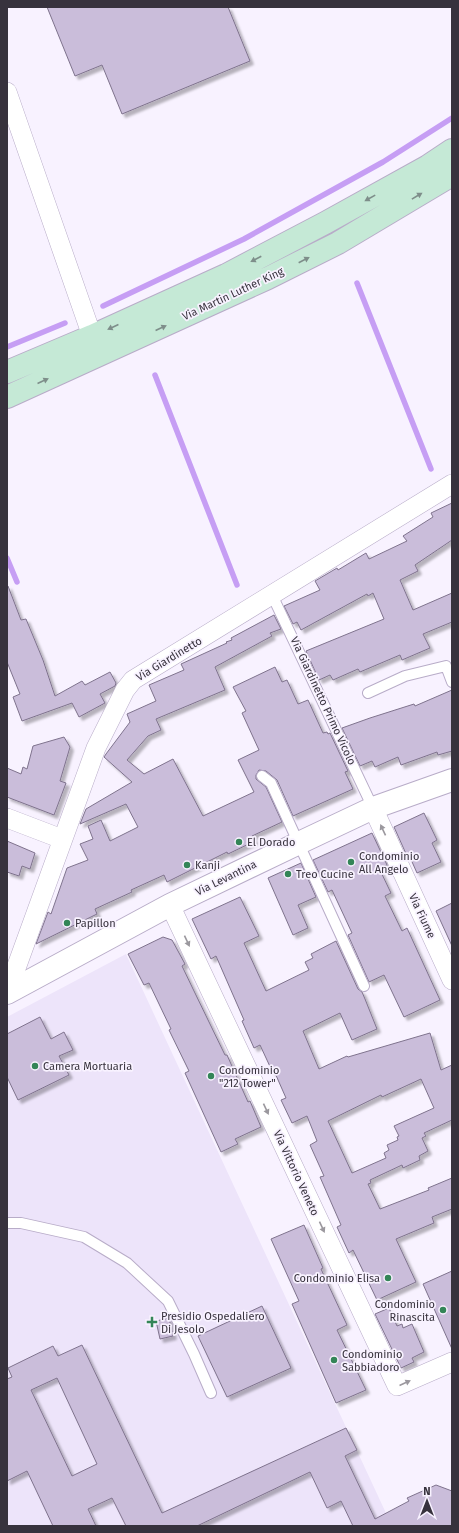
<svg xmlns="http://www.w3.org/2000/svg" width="459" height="1533" font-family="'Fira Sans',sans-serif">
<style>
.built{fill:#ede4fa}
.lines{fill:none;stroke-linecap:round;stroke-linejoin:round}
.stream{stroke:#c69ef4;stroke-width:5.5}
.building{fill:#cabdda;stroke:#7f738d;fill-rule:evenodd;filter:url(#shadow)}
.service-casing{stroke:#b8acc8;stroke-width:12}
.minor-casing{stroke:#b8acc8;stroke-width:20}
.tertiary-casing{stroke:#b8acc8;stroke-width:24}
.secondary-casing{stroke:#b8acc8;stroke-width:24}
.service{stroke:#fff;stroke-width:10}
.minor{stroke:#fff;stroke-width:19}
.tertiary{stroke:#fff;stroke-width:22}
.secondary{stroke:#c5e9d6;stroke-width:22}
.oneway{fill:#7e8e8a}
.oneway2{fill:#9b989e}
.poi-dot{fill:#338557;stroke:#f8f2ff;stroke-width:1.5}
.labels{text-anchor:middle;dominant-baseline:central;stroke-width:3.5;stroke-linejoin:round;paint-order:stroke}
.street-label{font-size:11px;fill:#37323d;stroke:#f8f2ff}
.poi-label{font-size:11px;fill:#37323d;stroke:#f8f2ff;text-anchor:start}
</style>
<defs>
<filter id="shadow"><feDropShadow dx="3.5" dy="3.5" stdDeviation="1" flood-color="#0004"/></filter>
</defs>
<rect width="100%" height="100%" fill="#f8f2ff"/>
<path class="built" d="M126 954 338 1410 392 1526H7V1017Z"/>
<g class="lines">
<path class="stream" d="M357 283 431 469
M103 306 244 239 383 162 452 118
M7 347 65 323
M155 375 237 585
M7 558 17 582"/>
</g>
<path class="building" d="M47 7H228L250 61 122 114 102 65 75 76Z
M452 503V540L415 565 418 571 400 580 413 610 452 593V622L423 634 430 648 402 660 400 655 360 672 358 669 333 680 330 675 319 680 306 651 384 619 373 593 368 596 367 594 301 630 297 622 293 624 284 606 320 590 315 581 337 568 338 570 366 553 369 559 407 541 403 536 433 517 431 513Z
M7 586H8L21 620 26 619 43 660 55 696 82 681 85 685 110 672 116 683 115 686 100 694 105 703 79 717 72 703 22 721 13 697 20 694 7 662Z
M274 615 281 629 270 633 272 636 215 667 225 690 156 719 161 730 148 736 127 760 144 774 173 759 203 816 254 792 238 760 259 750 242 713 246 711 233 687 275 667 282 682 287 680 298 704 308 700 323 733 327 732 328 734 330 733 348 771 345 772 353 789 293 816 277 780 266 771 259 770 256 775V779L266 787 282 822 252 836 255 841 228 854 227 852 167 882 164 875 131 890 132 892 95 909 97 914 36 944 48 912 51 914 67 868 88 860 80 844 93 839 88 826 101 820 110 841 138 827 126 804 80 824 86 809 132 782 104 757 106 754 130 722 127 714 156 701 149 685 184 670 181 664 227 643 226 642 232 640 231 638Z
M452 690V751L438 755 437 752 401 765 398 757 375 767 372 761 360 766 342 728 370 718 414 704 415 706Z
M64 737 70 747 60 781 66 783 54 815 7 797V768L21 774 23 767 27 769 33 746Z
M424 813 437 840 432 843 441 862 417 873 409 855 407 856 394 827Z
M372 833 387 865 379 868 391 893 385 896 402 931 407 928 440 1000 404 1017 384 975 369 982 348 935 352 933 332 890 328 892 313 860Z
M7 841 35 853 30 869 22 866 19 876 7 872Z
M301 863 316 897 298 905 308 928 293 935 268 878Z
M240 897 259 936 244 943 266 991 309 970 305 962 313 958 311 954 336 941 358 989 362 992 365 999 377 1029 352 1040 340 1013 303 1031 319 1069 347 1056 348 1057 430 1033 441 1070 452 1065V1120L424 1133 426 1136 422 1138 428 1151 419 1156 420 1160 403 1168 402 1165 370 1180 371 1183 368 1184 380 1209 429 1190 428 1188 452 1178V1209L432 1217 434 1223 396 1239 416 1282 377 1300 353 1250 349 1253 337 1227 341 1225 320 1177 324 1176 310 1145 317 1141 307 1116 292 1123 281 1100 286 1098 275 1073H273L260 1045 254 1048 242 1021 244 1020 216 956 211 959 192 919ZM421 1079 434 1108 394 1126 399 1136 397 1137 398 1140 387 1145 389 1150 384 1153 386 1158 352 1173 328 1121 381 1095 382 1097Z
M452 903V946L436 911Z
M163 937 172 940 185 964 182 966 194 991 225 1055H227L248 1102 250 1101 261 1127 235 1139 238 1144 221 1152 185 1073 189 1071 169 1030 171 1029 149 983 144 985 128 954Z
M40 1017 51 1039 64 1032 73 1050 59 1056 69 1075 18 1100 7 1077V1034Z
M304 1225 323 1268 321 1269 347 1325 337 1330 366 1390 336 1403 292 1304 299 1301 271 1239Z
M452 1271V1349L423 1284Z
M262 1306 291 1368 227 1397 198 1336Z
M389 1308 397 1326 402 1324 403 1328 412 1324 424 1352 412 1358 414 1362 401 1368 375 1314Z
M169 1318 173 1336 160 1339 156 1321Z
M82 1345 162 1513 346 1428 357 1450 345 1456 375 1519 409 1501 407 1498 436 1485 452 1491V1526H353L341 1501 327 1508 310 1472 197 1526H126L112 1498 88 1509 96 1526H53L27 1471 7 1481V1379L12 1377 8 1368 53 1346 58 1356ZM57 1378 97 1464 72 1476 31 1390Z"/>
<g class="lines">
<g class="service-casing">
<path id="service" d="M272 595 373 808
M368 693 405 676 446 666 452 682
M262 776 271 783 364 986
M7 1223H21L84 1237 127 1263 168 1301 194 1354 211 1393"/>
</g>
<g class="minor-casing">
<path id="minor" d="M7 92 92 336
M373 808 452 980
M7 818 62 839
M170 905 397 1386 452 1362
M7 993 96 748 125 690 133 680 452 484"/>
</g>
<g class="tertiary-casing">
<path id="tertiary" d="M7 993 170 905 299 843 373 808 452 780"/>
</g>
<g class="secondary-casing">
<path id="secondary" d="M7 372 92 336 226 275 325 223 428 166 452 150
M7 397 268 278 338 243 452 175"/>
</g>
<use href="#service" class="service"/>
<use href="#minor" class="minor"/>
<use href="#tertiary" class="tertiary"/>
<use href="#secondary" class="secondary"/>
</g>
<defs><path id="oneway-solid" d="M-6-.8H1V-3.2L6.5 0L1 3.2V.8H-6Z"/></defs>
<g class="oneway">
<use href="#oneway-solid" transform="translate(417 196) rotate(-31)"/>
<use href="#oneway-solid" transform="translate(370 198) rotate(151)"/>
<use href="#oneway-solid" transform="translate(256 259) rotate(152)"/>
<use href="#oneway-solid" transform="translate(304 260) rotate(-27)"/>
<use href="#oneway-solid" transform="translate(113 327) rotate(155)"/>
<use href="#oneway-solid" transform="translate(161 328) rotate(-25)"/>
<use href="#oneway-solid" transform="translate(43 381) rotate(-24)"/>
</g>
<g class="oneway2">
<use href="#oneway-solid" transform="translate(383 830) rotate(-115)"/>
<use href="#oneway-solid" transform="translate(187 941) rotate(65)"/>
<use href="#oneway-solid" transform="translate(266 1109) rotate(65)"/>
<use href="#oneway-solid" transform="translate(322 1227) rotate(65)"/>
<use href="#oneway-solid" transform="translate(405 1383) rotate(-24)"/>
</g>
<g class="poi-dot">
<circle cx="239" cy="842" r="4"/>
<circle cx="351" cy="862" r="4"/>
<circle cx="187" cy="865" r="4"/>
<circle cx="288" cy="874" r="4"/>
<circle cx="67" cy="923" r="4"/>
<circle cx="35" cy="1066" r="4"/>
<circle cx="211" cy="1076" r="4"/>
<circle cx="388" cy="1278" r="4"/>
<circle cx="443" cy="1310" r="4"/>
<path d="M150 1316h4v4h4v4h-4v4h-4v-4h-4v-4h4z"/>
<circle cx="334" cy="1360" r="4"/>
</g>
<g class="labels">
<g class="street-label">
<text transform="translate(233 294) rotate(-25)">Via Martin Luther King</text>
<text transform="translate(169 659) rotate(-31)">Via Giardinetto</text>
<text transform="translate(323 701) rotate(65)">Via Giardinetto Primo Vicolo</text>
<text transform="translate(226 878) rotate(-26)">Via Levantina</text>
<text transform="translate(422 916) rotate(65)">Via Fiume</text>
<text transform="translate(296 1173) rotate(65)">Via Vittorio Veneto</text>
</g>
<g class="poi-label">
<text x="247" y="842">El Dorado</text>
<text x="359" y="856">Condominio<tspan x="359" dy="13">All Angelo</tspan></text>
<text x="195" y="865">Kanji</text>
<text x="296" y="874">Treo Cucine</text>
<text x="75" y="923">Papillon</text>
<text x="43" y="1066">Camera Mortuaria</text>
<text x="219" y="1070">Condominio<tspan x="219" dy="13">"212 Tower"</tspan></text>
<text x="380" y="1278" text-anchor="end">Condominio Elisa</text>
<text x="435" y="1304" text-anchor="end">Condominio<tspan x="435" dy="13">Rinascita</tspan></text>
<text x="161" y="1316">Presidio Ospedaliero<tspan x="161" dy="13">Di Jesolo</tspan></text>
<text x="342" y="1354">Condominio<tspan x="342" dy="13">Sabbiadoro</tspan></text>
</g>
</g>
<rect width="459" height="1533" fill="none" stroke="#37323d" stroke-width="16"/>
<g transform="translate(427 1501)" stroke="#f8f2ff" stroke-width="3" paint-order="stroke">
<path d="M0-3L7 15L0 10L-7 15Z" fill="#37323d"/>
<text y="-6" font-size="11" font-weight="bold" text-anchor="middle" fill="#37323d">N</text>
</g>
</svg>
